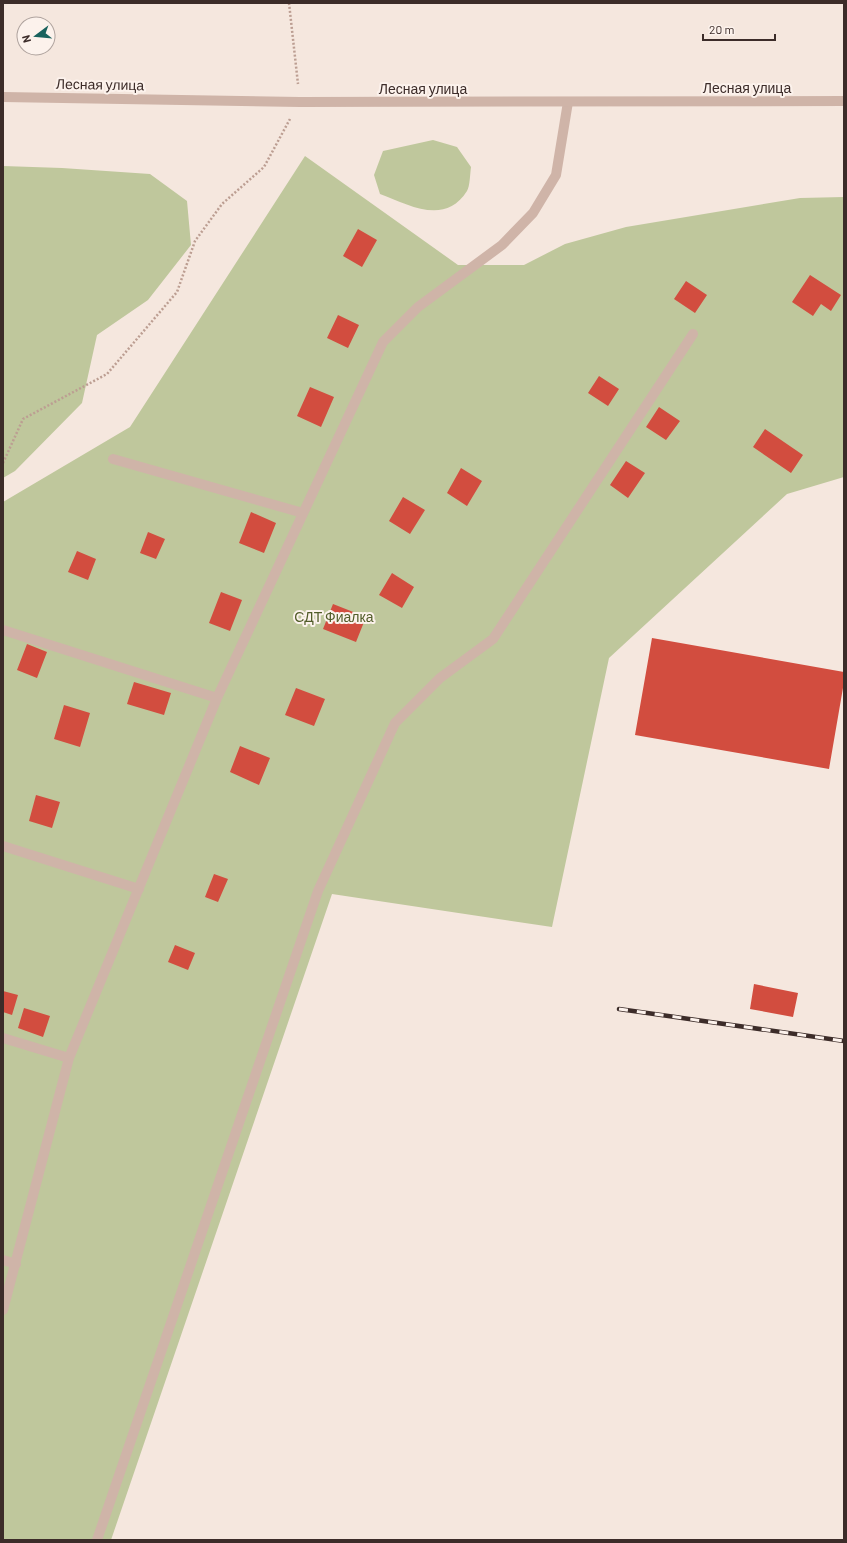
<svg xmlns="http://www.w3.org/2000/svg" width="847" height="1543" font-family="Barlow,sans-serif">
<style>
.green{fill:#bfc79c}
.building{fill:#d24d3f}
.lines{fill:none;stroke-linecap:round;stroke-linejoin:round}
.path{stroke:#bc9e92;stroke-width:2.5;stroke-dasharray:2 2;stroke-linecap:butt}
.service{stroke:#cfb4a8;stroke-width:10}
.tertiary{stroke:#cfb4a8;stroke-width:10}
.rail-casing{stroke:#3c2c29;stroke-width:4.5}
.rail{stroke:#fcf2ec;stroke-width:3;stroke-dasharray:9;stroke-linecap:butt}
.labels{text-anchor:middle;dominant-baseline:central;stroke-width:4;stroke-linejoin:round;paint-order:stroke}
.street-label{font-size:14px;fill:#3c2c29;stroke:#fcf2ec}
.park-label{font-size:14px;fill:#525d2a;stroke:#fcf2ec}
</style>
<rect width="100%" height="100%" fill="#f5e7de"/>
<path class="green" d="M433 140 457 147 471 167C470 174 470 186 467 191 445 226 409 205 380 194L374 175 383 151Z
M305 156 458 265H524L565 244 626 227 800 198 844 197V477L787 494 609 658 552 927 332 894 111 1540H3V502L130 427Z
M3 166 62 168 150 174 187 201 191 245 148 300 97 335 82 403 15 471 3 478Z"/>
<path class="building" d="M358 229 377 240 362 267 343 256Z
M810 275 841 295 831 311 821 304 813 316 792 302Z
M686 281 707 295 695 313 674 299Z
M338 315 359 325 348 348 327 338Z
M599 376 619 389 608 406 588 393Z
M310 387 334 397 321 427 297 416Z
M659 407 680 421 666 440 646 427Z
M765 429 803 455 791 473 753 447Z
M626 461 645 473 628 498 610 485Z
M461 468 482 481 467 506 447 493Z
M403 497 425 510 410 534 389 521Z
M251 512 276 523 264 553 239 543Z
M148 532 165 539 156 559 140 553Z
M77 551 96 559 88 580 68 572Z
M392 573 414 587 402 608 379 595Z
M221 592 242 600 230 631 209 623Z
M333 604 366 617 356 642 323 629Z
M652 638 844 672V682L829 769 635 735Z
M27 644 47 652 37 678 17 670Z
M134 682 171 693 164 715 127 704Z
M296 688 325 699 314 726 285 715Z
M64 705 90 713 80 747 54 739Z
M240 746 270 758 259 785 230 772Z
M36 795 60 802 52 828 29 821Z
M214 874 228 879 218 902 205 897Z
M175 945 195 953 188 970 168 962Z
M754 984 798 993 793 1017 750 1009Z
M3 991 18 995 12 1015 3 1012Z
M24 1008 50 1016 43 1037 18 1028Z"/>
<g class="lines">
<path class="path" d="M289 3 298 84
M3 463 23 419 107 374 177 292 195 241 222 204 264 167 290 119"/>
<path class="service" d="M113 459 303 513
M3 630 217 698
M3 846 139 889
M3 1038 69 1058
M3 1260 16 1264
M3 1310 69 1058 217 698 383 342 418 307 502 245 533 213 556 175 568 102
M97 1540 318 891 395 723 440 678 493 639 693 334"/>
<path class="tertiary" d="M3 97 300 102 844 101"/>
<g class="rail-casing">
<path id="rail" d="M619 1009 844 1041"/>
</g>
<use href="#rail" class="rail"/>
</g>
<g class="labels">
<g class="street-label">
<text transform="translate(100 84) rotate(1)">Лесная улица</text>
<text x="747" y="87">Лесная улица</text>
<text x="423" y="88">Лесная улица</text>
</g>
<g class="park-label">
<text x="334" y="616">СДТ Фиалка</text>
</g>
</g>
<rect width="847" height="1543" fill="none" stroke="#3c2c29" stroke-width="8"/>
<g transform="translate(36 36) rotate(254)"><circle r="19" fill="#fcf2ec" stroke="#afa39e"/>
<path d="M0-3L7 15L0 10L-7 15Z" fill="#19625d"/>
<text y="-6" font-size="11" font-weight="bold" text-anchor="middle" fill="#3c2c29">N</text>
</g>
<path d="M703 34v6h72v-6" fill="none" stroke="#3c2c29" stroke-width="2"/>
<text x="709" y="34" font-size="12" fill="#3c2c29" stroke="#fcf2ec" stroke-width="3" paint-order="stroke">20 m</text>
</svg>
